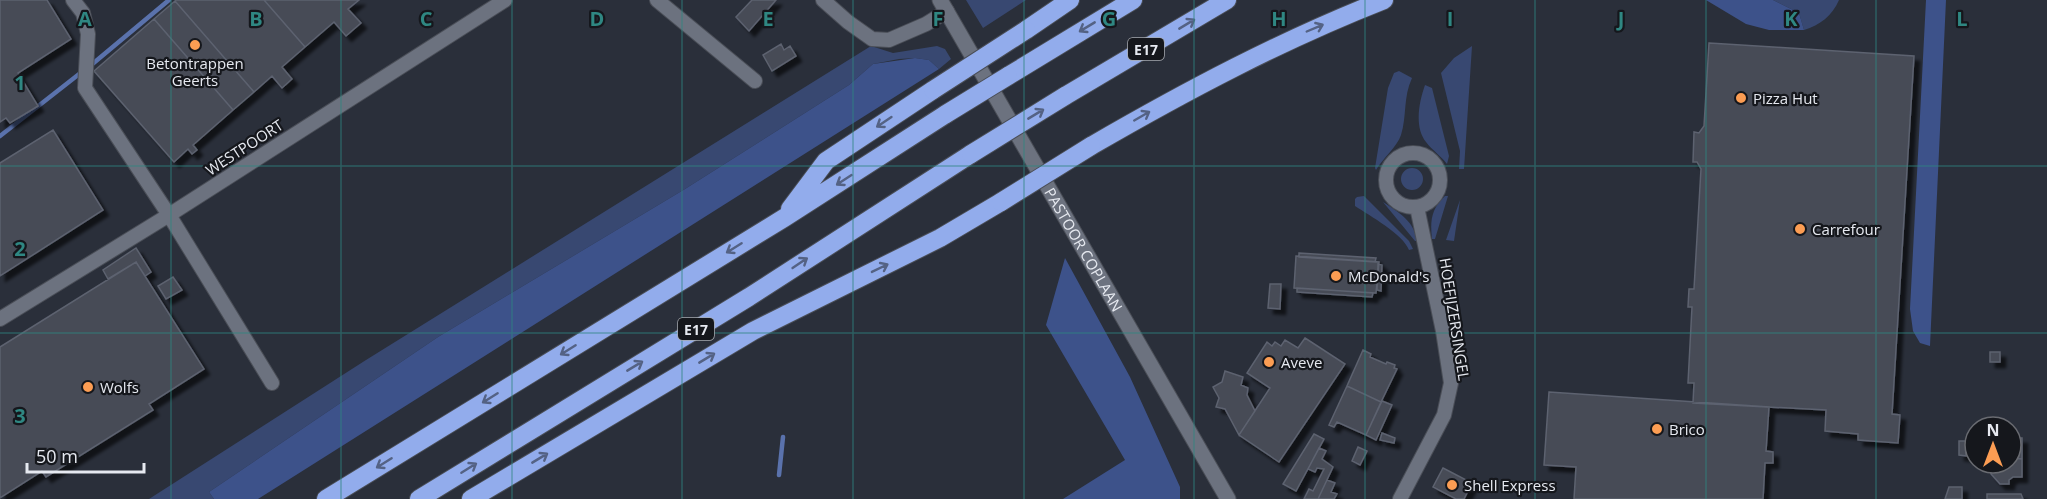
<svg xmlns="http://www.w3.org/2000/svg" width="2047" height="499" font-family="'Open Sans',sans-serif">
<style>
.green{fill:#384871}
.forest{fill:#3d528a}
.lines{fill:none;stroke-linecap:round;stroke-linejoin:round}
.stream{stroke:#5a72ac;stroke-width:4.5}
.building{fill:#464b57;stroke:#5d626f;stroke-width:1.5;filter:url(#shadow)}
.minor-casing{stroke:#4a4e57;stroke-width:16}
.tertiary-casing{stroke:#4a4e57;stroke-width:17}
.motorway-casing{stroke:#4a4e57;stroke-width:20}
.minor{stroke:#6c727f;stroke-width:14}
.tertiary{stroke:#6c727f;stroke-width:15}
.motorway{stroke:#92acec;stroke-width:18}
.motorway-bridge-casing{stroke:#4a4e57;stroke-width:20;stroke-linecap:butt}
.motorway-bridge{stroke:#92acec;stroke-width:18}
.oneway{stroke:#546284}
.grid{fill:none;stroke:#2f8782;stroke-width:1.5;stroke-opacity:0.55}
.poi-dot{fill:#fc9d53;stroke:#15171c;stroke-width:2}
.labels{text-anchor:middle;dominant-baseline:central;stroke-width:4.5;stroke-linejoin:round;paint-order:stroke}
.shield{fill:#15171c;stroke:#a7aab0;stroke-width:1.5}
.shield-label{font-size:14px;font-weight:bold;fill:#e6e9f0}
.poi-label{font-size:15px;fill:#e6e9f0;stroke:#15171c;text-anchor:start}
.street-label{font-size:15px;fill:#e6e9f0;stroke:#15171c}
.grid-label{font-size:20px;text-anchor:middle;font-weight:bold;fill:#2f8782;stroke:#15171c;stroke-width:4.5;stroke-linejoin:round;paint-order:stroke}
</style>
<defs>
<filter id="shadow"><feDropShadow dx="5.5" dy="5.5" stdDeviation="1.5" flood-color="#0009"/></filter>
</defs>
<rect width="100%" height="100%" fill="#2a2f3a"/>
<path class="green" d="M966 0H1026L983 28Z
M1773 0H1839C1832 16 1820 25 1804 30L1799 13Z
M871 46 893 53 937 46 945 49 951 59 939 69 929 60 915 58 899 59 873 64 849 85 685 189 438 337 209 492 214 499H149L366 360Z
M1472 46 1464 169H1459L1460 151 1441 73 1454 58Z
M1399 71 1412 78C1403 97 1407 116 1401 135 1397 147 1383 158 1376 170L1375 168 1388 88 1394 73Z
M1425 85 1432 88 1449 156 1447 164C1441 156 1432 150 1426 142 1414 127 1419 102 1425 85Z
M1401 179a11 11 0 1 1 22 0a11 11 0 1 1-22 0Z
M1364 196 1409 241 1413 249 1409 250C1403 234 1370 216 1355 206V199L1357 197Z
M1445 196H1448L1435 239H1432C1430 221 1431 209 1445 196Z
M1460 200 1454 241 1446 240Z
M1383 202C1400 213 1414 221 1417 241H1415Z"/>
<path class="forest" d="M1706 0H1773L1799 13 1804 30H1769L1746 24Z
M1926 0H1946L1930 346 1920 343 1913 331 1910 309Z
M915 58 929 60 939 69 258 499H214L209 492 438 337 685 189 849 85 873 64Z
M1065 258 1130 377 1180 487V499H1063L1125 460 1046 325Z"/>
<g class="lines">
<path class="stream" d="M90 66 169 0
M0 136 83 71
M779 475 783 437"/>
</g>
<path class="building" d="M0 0H47L71 39 18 73 38 106 10 123 6 118 0 122Z
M176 0H264L305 47 282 67 292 79 282 88 272 76 254 92 175 1Z
M264 0H359L348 9 361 23 346 36 334 22 305 47Z
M752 0H776L749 31 736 17Z
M175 1 254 92 233 110 154 19Z
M154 19 233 110 193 145 197 150 192 154 188 149 174 162 94 71Z
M1709 43 1914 56 1892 414 1900 415 1898 443 1858 440V434L1825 431 1826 410 1693 403 1694 383H1688L1692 307H1688L1689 289H1694L1701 169 1697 162H1693L1694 132 1699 133 1704 126Z
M781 44 784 50 790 46 796 56 772 71 763 55Z
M53 130 103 210 0 276V163Z
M136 248 151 272 145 276 136 262 108 279 103 270Z
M1299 253 1376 258 1375 262 1299 257Z
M1296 256 1379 262 1376 293 1294 288Z
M136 262 204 369 149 404 153 410 46 477 42 471 0 498V347Z
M1378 264 1382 265 1381 291 1377 290Z
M173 277 182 290 166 299 158 286Z
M1270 284H1281L1280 309 1268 308Z
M1297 288 1373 293 1372 297 1297 292Z
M1305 338 1345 364 1279 462 1239 435 1270 388 1247 373 1267 342 1272 346 1275 342 1281 346 1285 340 1298 348Z
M1363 350 1371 354 1370 357 1386 364 1387 362 1395 365 1394 368 1397 369 1381 402 1347 386Z
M1990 352H2000V362H1990Z
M1225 371 1243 377 1241 385 1248 388 1247 395 1255 411 1239 435 1225 409 1216 407 1219 398 1213 387 1222 382Z
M1347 386 1381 402 1366 435 1337 422 1334 427 1329 425Z
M1549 392 1769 407 1766 451 1773 452V463H1765L1763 499H1574L1576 467 1544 465Z
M1382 401 1392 405 1376 440 1366 435Z
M1382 433 1395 438 1394 443 1380 440Z
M1314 434 1324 439 1296 491 1283 484Z
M2011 438H2022V459L2011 458Z
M1959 441H1966V456L1959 455Z
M1358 447 1367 451 1360 465 1352 461Z
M1319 448 1326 451 1322 459 1333 467 1318 499H1304L1309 489 1313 491 1324 469 1317 468 1315 472 1308 469Z
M2011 458 2022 459V477H2013L2009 480V484H2000L1991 474 1990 464 2011 463Z
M1443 468 1472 483 1464 499H1456L1433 487Z
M1327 480 1335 483 1331 492 1337 494 1334 499H1318Z
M1949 487H1962V499H1945Z
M1987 494H2021L2023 499H1987Z"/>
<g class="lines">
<g class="minor-casing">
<path id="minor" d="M73 0 83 13 88 34 85 88 169 215 272 383
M657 0 755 81
M823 0 848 22 872 39 889 40 926 24 947 11
M1386 180a27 27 0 1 1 54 0a27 27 0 1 1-54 0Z
M0 319 169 215 505 0
M1400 499 1444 415 1451 383 1443 331 1417 207"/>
</g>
<g class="tertiary-casing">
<g id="tertiary">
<path id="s1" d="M940 0 1228 499"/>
</g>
</g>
<g class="motorway-casing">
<path id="motorway" d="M1026 30 1070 0
M1008 76 1133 0
M1065 96 1227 0
M1091 146C1186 91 1282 40 1384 0
M790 209 826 161 933 90
M326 499 784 218 946 114
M419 499 749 297 971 154
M471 499 753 331 940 238 1001 202"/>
</g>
<use href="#minor" class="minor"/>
<use href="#tertiary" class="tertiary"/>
<use href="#motorway" class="motorway"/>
<g class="motorway-bridge-casing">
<path id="motorway-bridge" d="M933 90 1026 30
M946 114 1008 76
M971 154 1065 96
M1001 202 1091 146"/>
</g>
<use href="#motorway-bridge" class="motorway-bridge"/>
</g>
<defs><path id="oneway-shaft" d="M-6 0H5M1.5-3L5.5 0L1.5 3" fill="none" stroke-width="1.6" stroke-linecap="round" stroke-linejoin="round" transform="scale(1.5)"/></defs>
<g class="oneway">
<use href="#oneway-shaft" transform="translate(1187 24) rotate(-31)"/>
<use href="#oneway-shaft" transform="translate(1087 27) rotate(149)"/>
<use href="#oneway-shaft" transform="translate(1315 28) rotate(-23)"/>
<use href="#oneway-shaft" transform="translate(1036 114) rotate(-31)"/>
<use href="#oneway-shaft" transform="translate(1142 116) rotate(-30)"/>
<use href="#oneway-shaft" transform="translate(884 122) rotate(146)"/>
<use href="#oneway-shaft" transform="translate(844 180) rotate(147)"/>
<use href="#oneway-shaft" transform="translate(734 248) rotate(148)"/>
<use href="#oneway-shaft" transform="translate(800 263) rotate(-34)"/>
<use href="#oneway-shaft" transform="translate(880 268) rotate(-26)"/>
<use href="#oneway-shaft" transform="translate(568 350) rotate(148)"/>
<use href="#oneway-shaft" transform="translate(707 358) rotate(-31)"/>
<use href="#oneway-shaft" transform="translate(635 366) rotate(-31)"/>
<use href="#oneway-shaft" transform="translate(490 398) rotate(148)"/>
<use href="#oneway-shaft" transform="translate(540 458) rotate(-31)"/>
<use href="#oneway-shaft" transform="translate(384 463) rotate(148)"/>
<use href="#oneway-shaft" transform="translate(469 468) rotate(-32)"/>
</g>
<path class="grid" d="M171 0V499M341 0V499M512 0V499M682 0V499M853 0V499M1024 0V499M1194 0V499M1365 0V499M1535 0V499M1706 0V499M1876 0V499M0 166H2047M0 333H2047"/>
<g class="poi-dot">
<circle cx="195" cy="45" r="6"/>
<circle cx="1741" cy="98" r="6"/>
<circle cx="1800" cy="229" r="6"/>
<circle cx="1336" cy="276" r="6"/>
<circle cx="1269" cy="362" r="6"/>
<circle cx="88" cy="387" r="6"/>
<circle cx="1657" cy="429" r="6"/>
<circle cx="1452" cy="485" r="6"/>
</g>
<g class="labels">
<g class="shield">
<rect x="1128" y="38" width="36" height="22" rx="4.5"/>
<rect x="678" y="318" width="36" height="22" rx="4.5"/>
</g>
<g class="shield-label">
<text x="1146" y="49">E17</text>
<text x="696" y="329">E17</text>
</g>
<g class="poi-label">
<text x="195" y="63" text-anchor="middle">Betontrappen<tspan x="195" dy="17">Geerts</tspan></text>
<text x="1753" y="98">Pizza Hut</text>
<text x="1812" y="229">Carrefour</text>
<text x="1348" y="276">McDonald's</text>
<text x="1281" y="362">Aveve</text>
<text x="100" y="387">Wolfs</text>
<text x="1669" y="429">Brico</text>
<text x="1464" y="485">Shell Express</text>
</g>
<g class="street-label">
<text transform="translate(244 147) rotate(-33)">WESTPOORT</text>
<text stroke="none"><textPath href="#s1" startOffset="288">PASTOOR COPLAAN</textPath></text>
<text transform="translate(1455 319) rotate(81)">HOEFIJZERSINGEL</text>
</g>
</g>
<g class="grid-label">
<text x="85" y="26">A</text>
<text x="256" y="26">B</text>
<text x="426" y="26">C</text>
<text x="597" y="26">D</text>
<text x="768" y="26">E</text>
<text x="938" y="26">F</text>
<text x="1109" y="26">G</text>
<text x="1279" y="26">H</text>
<text x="1450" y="26">I</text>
<text x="1621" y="26">J</text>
<text x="1791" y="26">K</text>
<text x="1962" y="26">L</text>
<text x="20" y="90">1</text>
<text x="20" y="256">2</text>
<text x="20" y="423">3</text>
</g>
<g transform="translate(1993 445)"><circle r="28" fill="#15171c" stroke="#696b71" stroke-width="1.5"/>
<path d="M0-4.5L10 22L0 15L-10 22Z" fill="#fc9d53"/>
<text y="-9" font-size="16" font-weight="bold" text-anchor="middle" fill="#e6e9f0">N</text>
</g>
<path d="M27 463v9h117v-9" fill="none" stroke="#e6e9f0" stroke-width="3"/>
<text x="36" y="463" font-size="18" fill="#e6e9f0" stroke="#15171c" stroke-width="4.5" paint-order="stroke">50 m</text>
</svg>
